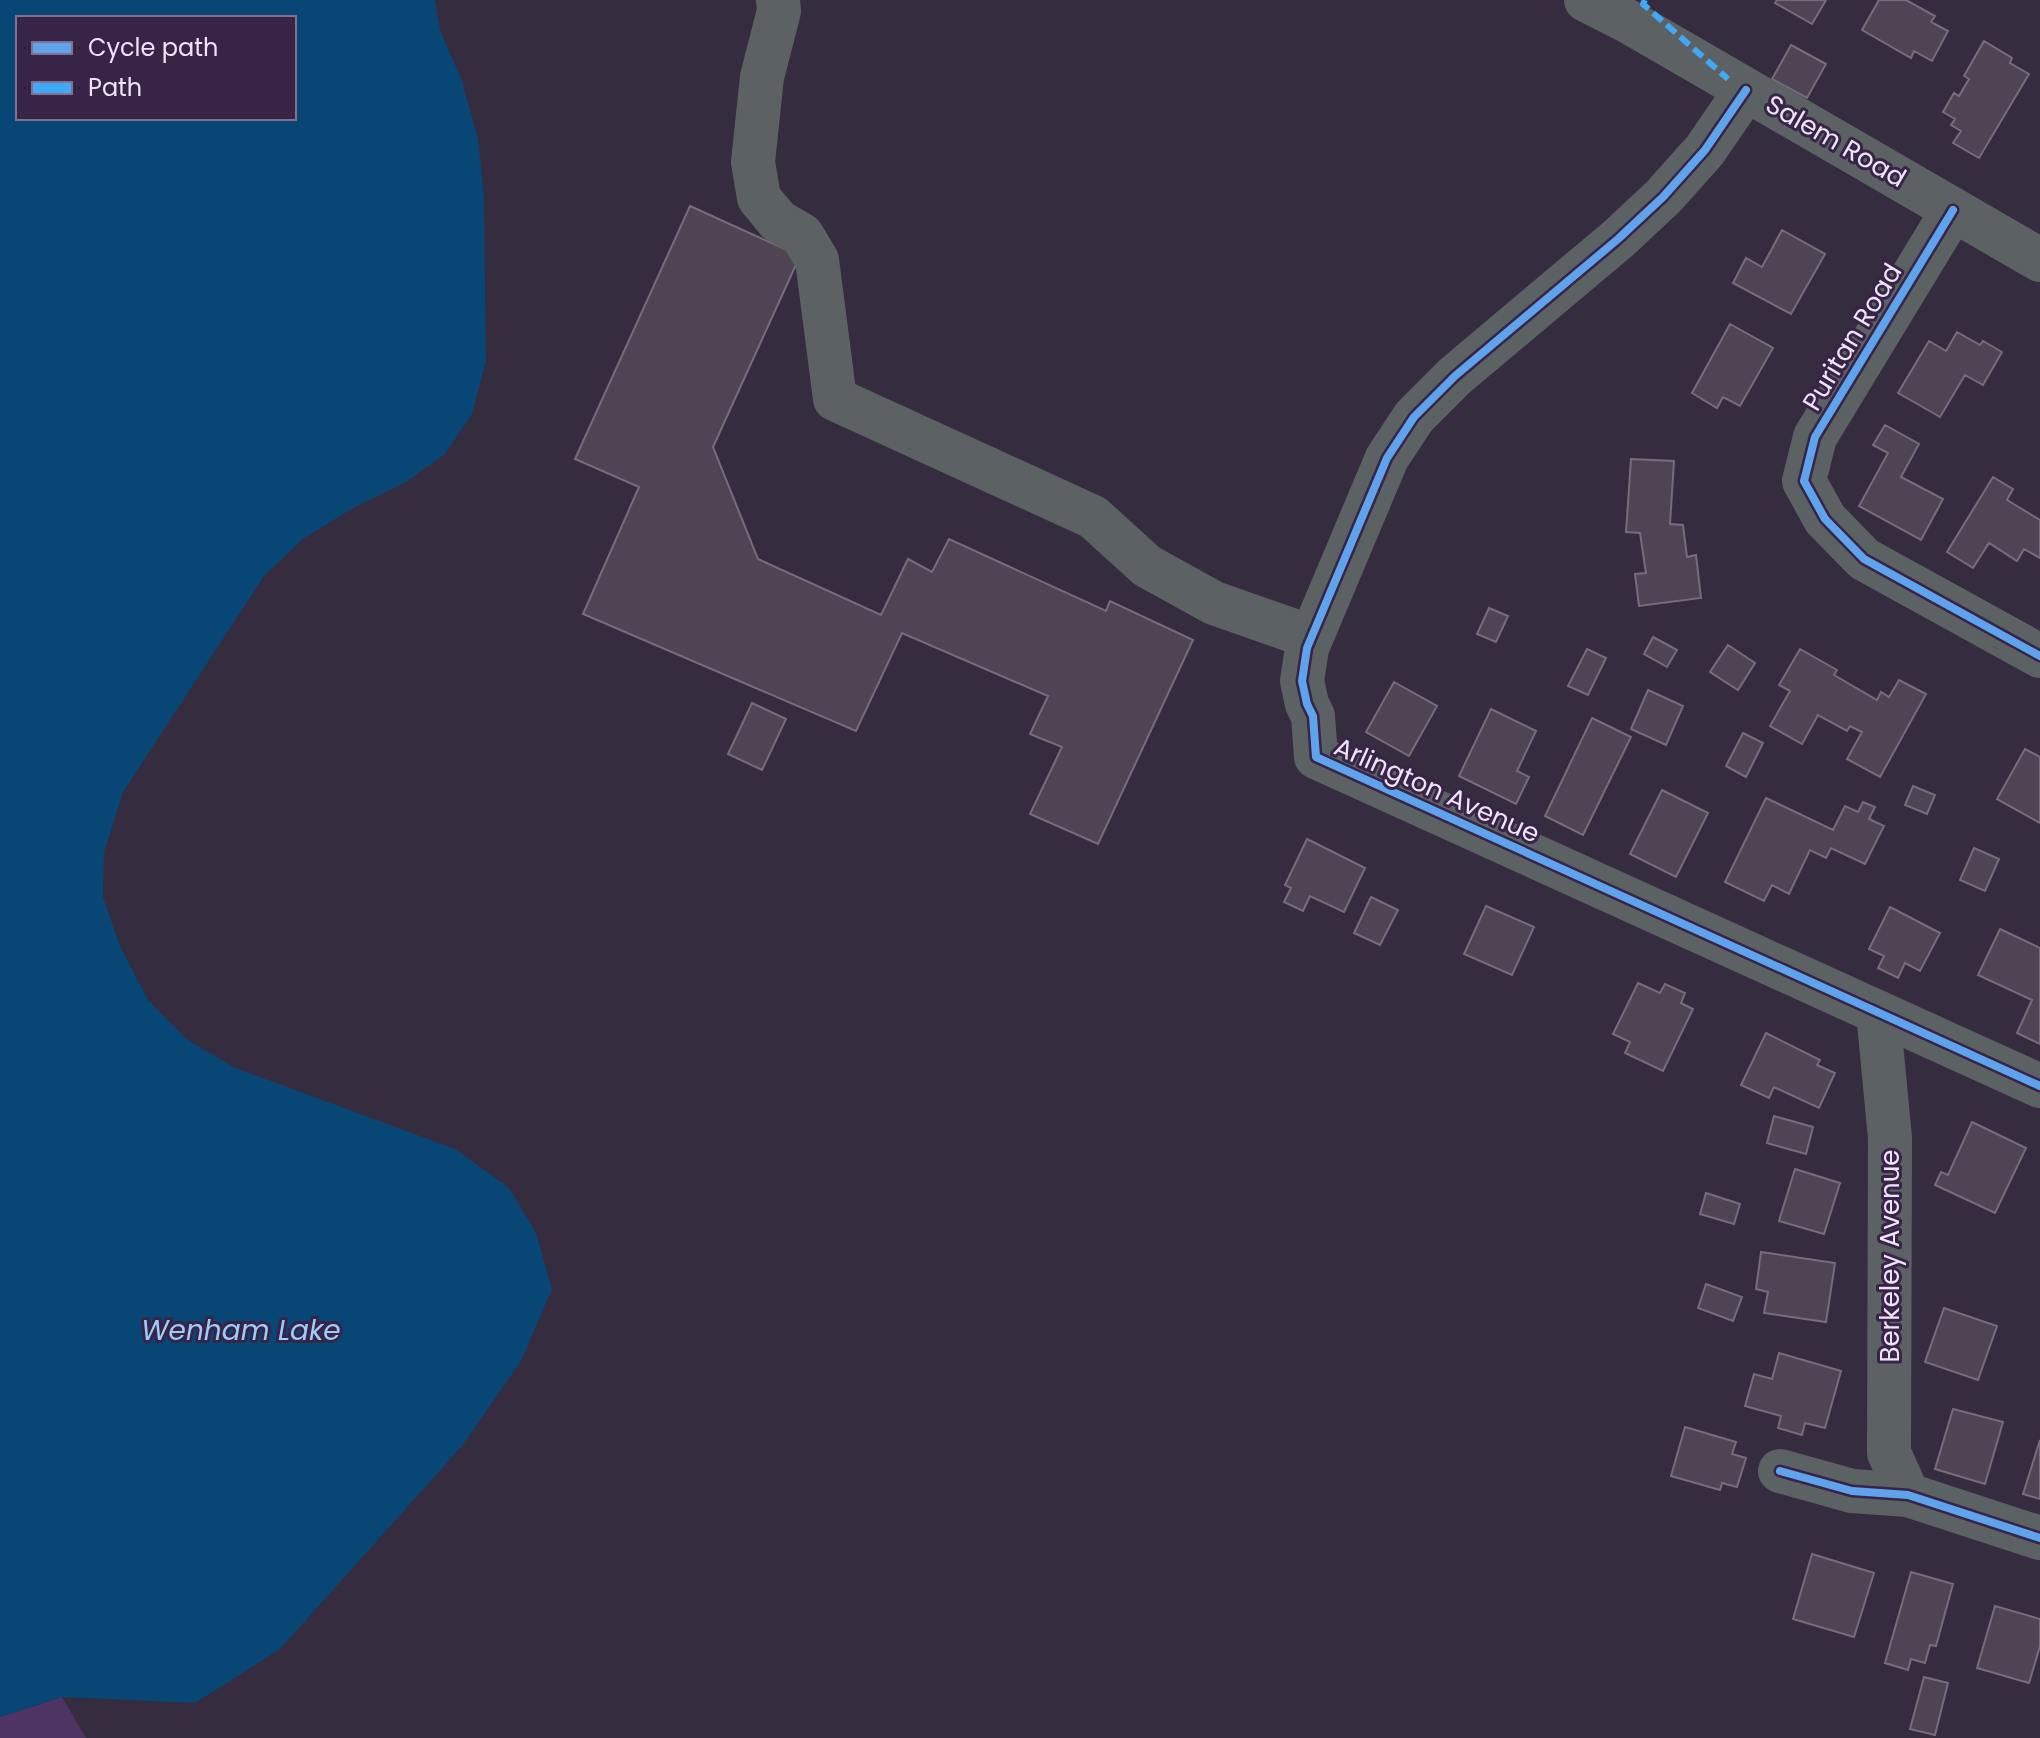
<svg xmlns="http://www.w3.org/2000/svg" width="2040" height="1738" font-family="Poppins,sans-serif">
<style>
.green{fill:#4d3463}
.water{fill:#084675;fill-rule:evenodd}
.building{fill:#4f4453;stroke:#786c7c;stroke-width:2}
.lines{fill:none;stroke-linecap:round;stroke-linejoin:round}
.minor{stroke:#5c6264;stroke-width:44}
.quiet{stroke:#3fa9f5;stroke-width:6;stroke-dasharray:12 6;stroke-linecap:butt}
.cycleway-casing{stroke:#372447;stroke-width:13}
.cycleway{stroke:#60a3ed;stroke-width:8}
.labels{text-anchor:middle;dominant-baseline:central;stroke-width:6;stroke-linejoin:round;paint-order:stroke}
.street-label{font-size:26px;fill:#efe3fa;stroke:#372447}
.water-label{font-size:28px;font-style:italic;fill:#9eccf9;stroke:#372447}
</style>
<rect width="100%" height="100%" fill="#362c3f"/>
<path class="green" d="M62 1697 86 1738H0V1717Z"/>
<path class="water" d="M0 0H435L440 30 462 81 478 139 484 197 486 361 472 414 445 454 406 482 355 507 304 538 264 576 123 792 104 852 103 897 120 946 148 1000 185 1038 233 1067 455 1149 509 1188 536 1233 552 1289 521 1361 462 1446 280 1649 195 1703 62 1697 0 1717ZM18 18H294V118H18Z"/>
<path class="building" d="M1777 0H1826L1812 24 1775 3Z
M1879 0H1906L1935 16 1931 22 1948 31 1932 61 1914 51 1911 58 1862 30Z
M1984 41 2012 58 2010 63 2029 74 1979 158 1953 143 1961 131 1951 125 1955 119 1943 112 1954 93 1959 96 1969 79 1964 76Z
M1791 45 1826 64 1807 98 1772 79Z
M690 206 800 256 713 447 758 559 881 615 908 559 932 572 949 539 1106 611 1110 601 1193 640 1098 844 1030 814 1062 747 1030 734 1048 696 902 633 856 731 583 614 639 487 575 459Z
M1782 230 1825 254 1791 314 1733 283 1746 258 1762 267Z
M1730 324 1773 348 1740 406 1723 397 1717 408 1692 393Z
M1957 332 1980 345 1983 341 2002 352 1983 385 1965 375 1940 417 1898 393 1929 341 1946 351Z
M1885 425 1919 444 1901 477 1943 499 1921 540 1859 506 1888 453 1873 445Z
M1631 459 1674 461 1670 524 1683 525 1687 557 1696 555 1701 598 1639 606 1635 574 1646 573 1640 533 1626 532Z
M1993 477 2013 489 2007 500 2040 520V558L2024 549 2017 561 1989 543 1973 568 1947 552Z
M1489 608 1508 616 1496 642 1477 634Z
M1653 637 1677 650 1667 667 1644 654Z
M1728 645 1755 663 1738 690 1710 672Z
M1587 649 1606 658 1588 695 1568 686Z
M1800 649 1837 670 1834 675 1877 700 1881 692 1889 697 1899 680 1926 694 1880 777 1847 759 1862 732 1850 726 1847 731 1818 715 1802 744 1770 726 1790 691 1779 685Z
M1394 682 1437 706 1409 756 1366 732Z
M1648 690 1683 706 1666 745 1631 729Z
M752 703 786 719 762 770 728 754Z
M1491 709 1536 731 1517 771 1529 777 1516 804 1459 776Z
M1592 718 1631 737 1583 835 1545 816Z
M1743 733 1763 743 1746 777 1726 766Z
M2025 749 2040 757V823L1997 799Z
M1913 786 1935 795 1927 814 1905 805Z
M1662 790 1708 813 1676 877 1630 854Z
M1766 798 1833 830 1845 806 1858 812 1863 802 1875 807 1869 819 1884 826 1865 864 1831 848 1826 858 1810 850 1789 894 1772 885 1764 901 1725 882Z
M1307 839 1365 868 1344 912 1310 896 1303 911 1284 902 1291 888 1285 885Z
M1974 848 1999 859 1985 891 1960 880Z
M1371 897 1398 910 1380 945 1354 933Z
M1486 906 1534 927 1512 975 1464 954Z
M1890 907 1940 933 1920 971 1905 963 1898 978 1878 968 1884 956 1869 949Z
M2000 929 2040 948V1044L2017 1033 2032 1000 1978 975Z
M1638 983 1660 993 1665 984 1685 993 1681 1003 1693 1009 1663 1071 1625 1053 1630 1042 1613 1034Z
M1766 1033 1820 1060 1817 1065 1835 1073 1819 1108 1774 1087 1769 1098 1741 1085Z
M1774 1116 1813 1127 1806 1154 1767 1143Z
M1972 1122 2026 1148 1995 1213 1935 1185 1941 1172 1948 1175Z
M1795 1169 1840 1183 1824 1234 1779 1221Z
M1706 1193 1740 1204 1734 1224 1700 1214Z
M1761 1252 1835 1263 1826 1322 1764 1313 1768 1292 1756 1289Z
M1706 1284 1742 1297 1733 1321 1698 1308Z
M1944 1308 1997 1326 1978 1380 1925 1362Z
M1779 1353 1841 1371 1825 1428 1805 1423 1802 1435 1778 1428 1781 1416 1745 1406 1754 1374 1772 1379Z
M1953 1409 2003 1422 1985 1484 1935 1469Z
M1685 1427 1736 1442 1732 1454 1746 1458 1737 1487 1722 1483 1720 1490 1671 1476Z
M2040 1440V1499L2023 1494Z
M1812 1554 1874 1573 1854 1637 1793 1619Z
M1911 1572 1953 1584 1936 1646 1930 1645 1925 1663 1911 1659 1908 1670 1885 1663Z
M1995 1606 2040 1619V1646L2029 1683 1977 1668Z
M1924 1677 1948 1683 1935 1735 1910 1729Z"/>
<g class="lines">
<path class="minor" d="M778 0 779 11 762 77 753 162 759 198 778 221 802 235 817 260 835 399 1093 517 1147 566 1214 603 1311 637
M1586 0 1631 23 2040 260
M1746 90 1705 150 1663 197 1618 239 1455 376 1414 417 1387 458 1307 648 1302 681 1307 704 1313 716 1316 757 2040 1086
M1953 210 1815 437 1804 481 1825 519 1864 559 2040 656
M1878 1012 1890 1138 1889 1453 1908 1495
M1780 1471 1852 1491 1908 1495 2040 1538"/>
<path class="quiet" d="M1645 0 1643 4 1728 79"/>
<g class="cycleway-casing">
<path id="cycleway" d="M1746 90 1705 150 1663 197 1618 239 1455 376 1414 417 1387 458 1307 648 1302 681 1307 704 1313 716 1316 757 2040 1086
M1953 210 1815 437 1804 481 1825 519 1864 559 2040 656
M1780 1471 1852 1491 1908 1495 2040 1538"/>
</g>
<use href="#cycleway" class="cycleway"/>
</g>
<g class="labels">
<g class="street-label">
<text transform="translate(1836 141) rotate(30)">Salem Road</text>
<text transform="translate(1852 337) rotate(-59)">Puritan Road</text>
<text transform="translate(1437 790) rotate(24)">Arlington Avenue</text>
<text transform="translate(1890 1256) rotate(-90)">Berkeley Avenue</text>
</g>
<g class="water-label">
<text x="241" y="1330">Wenham Lake</text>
</g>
</g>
<rect x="16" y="16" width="280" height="104" fill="#372447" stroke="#81708f" stroke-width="2"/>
<rect x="32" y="42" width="40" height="12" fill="#60a3ed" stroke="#81708f" stroke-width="2"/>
<text x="88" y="56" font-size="24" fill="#efe3fa">Cycle path</text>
<rect x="32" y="82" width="40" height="12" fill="#3fa9f5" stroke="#81708f" stroke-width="2"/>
<text x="88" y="96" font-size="24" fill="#efe3fa">Path</text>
</svg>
